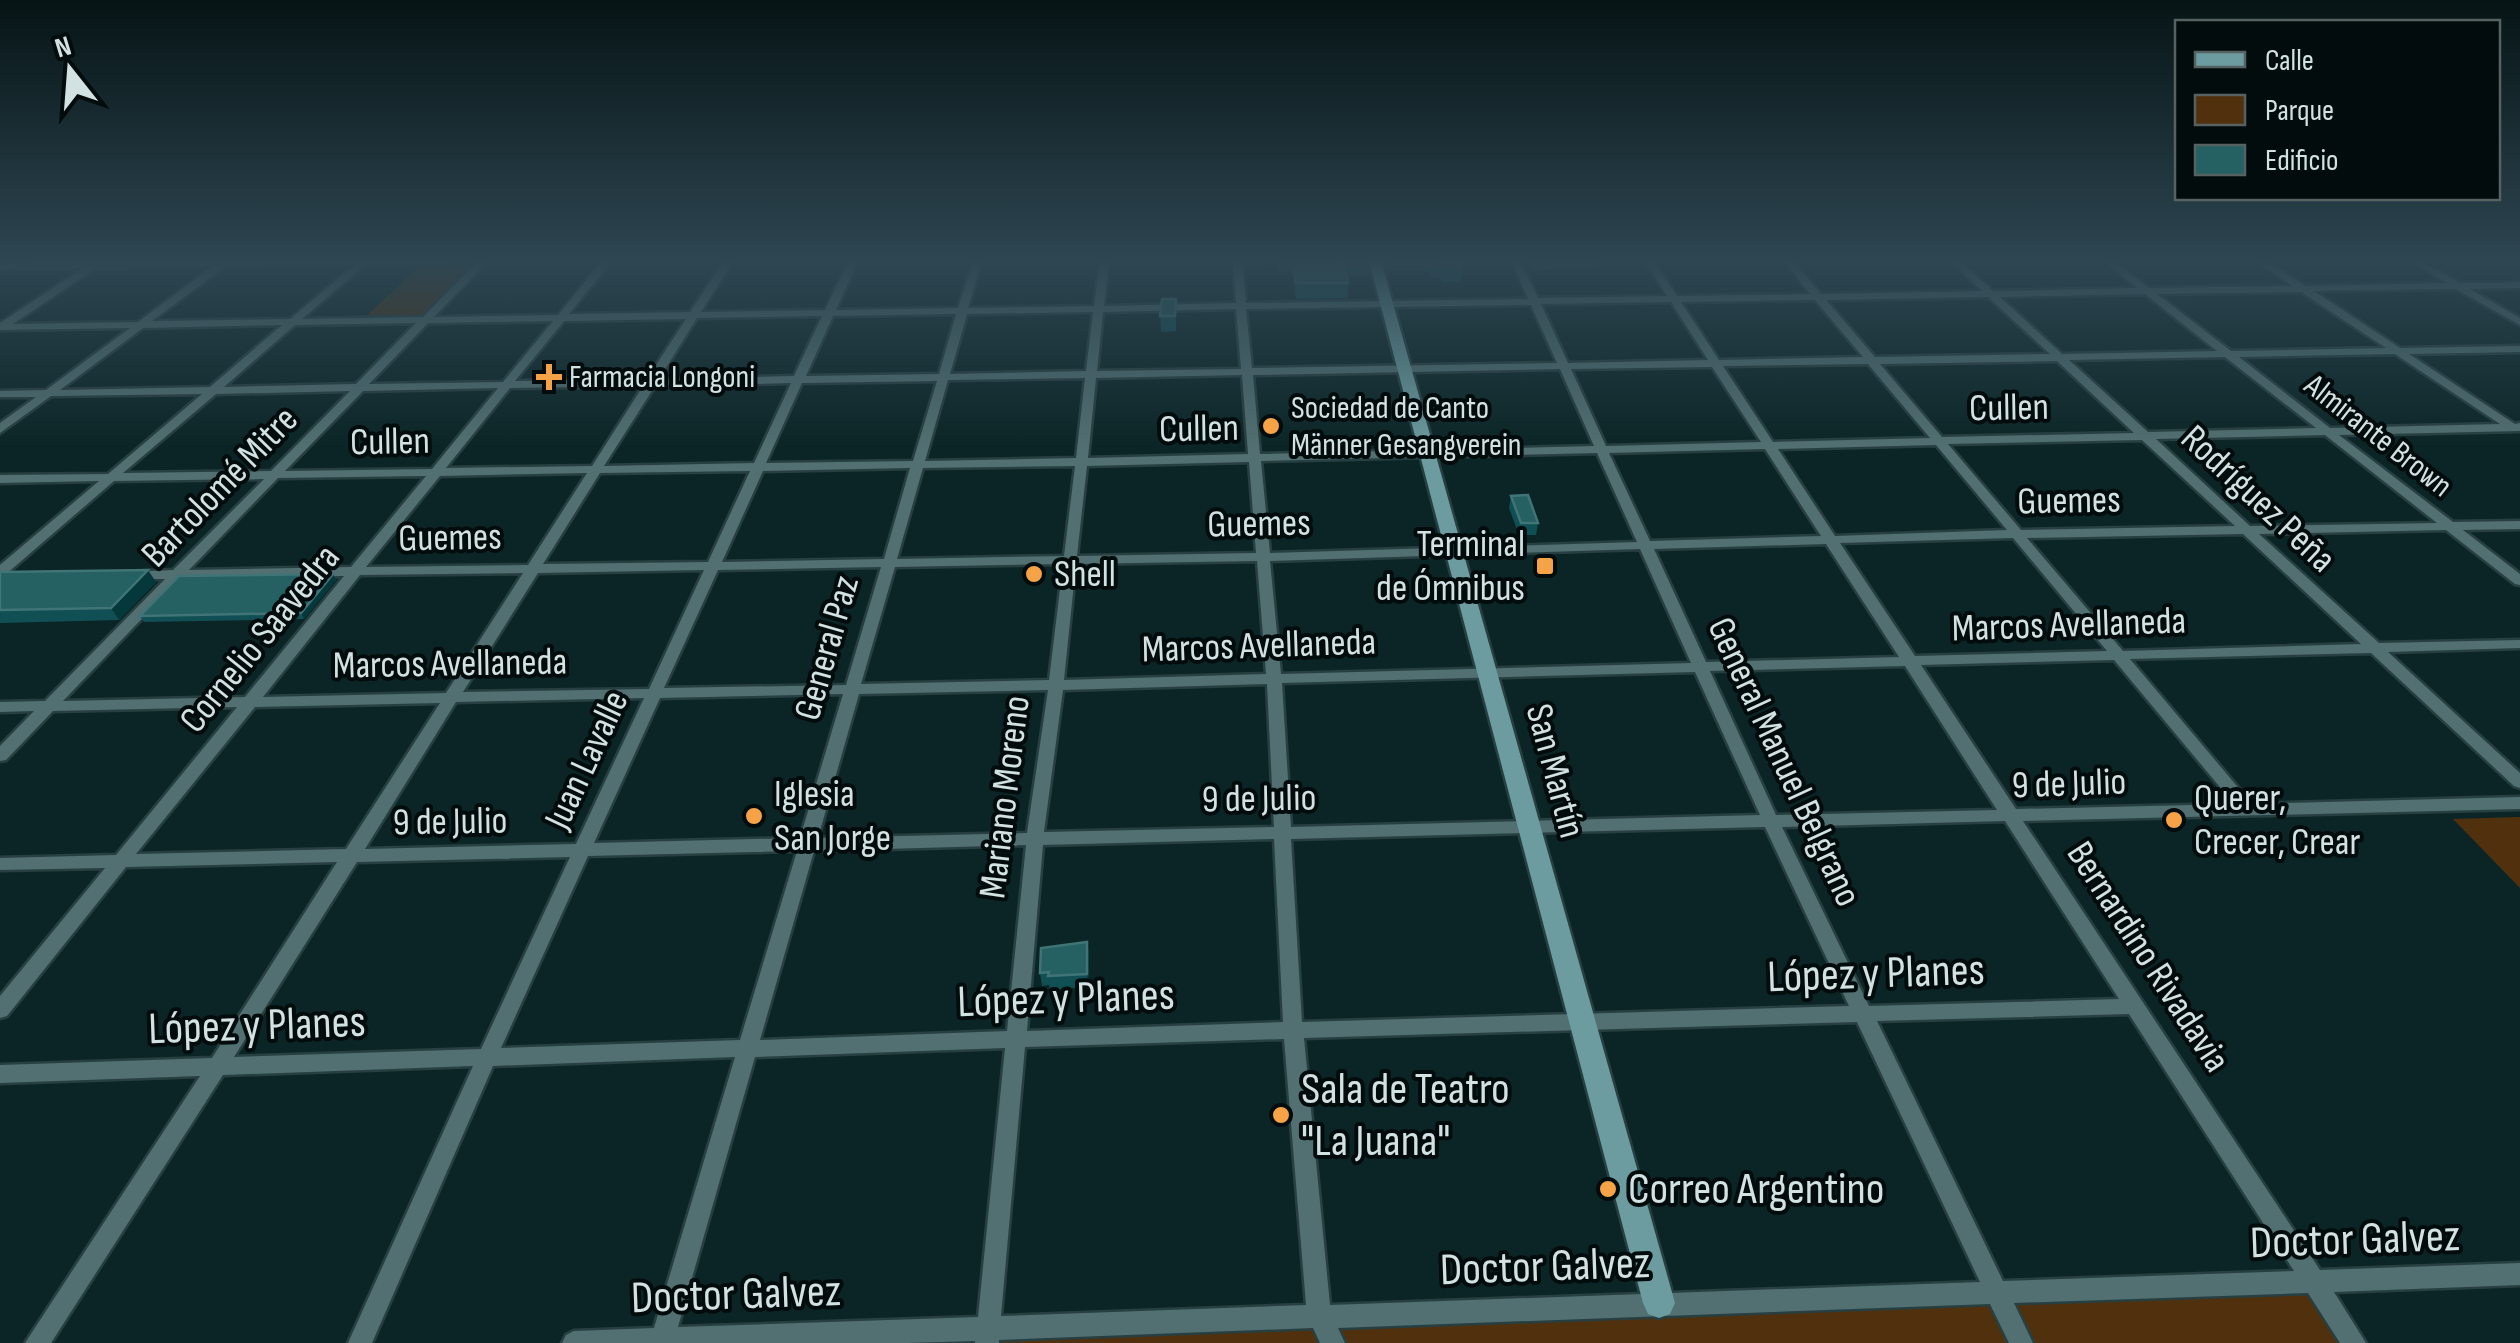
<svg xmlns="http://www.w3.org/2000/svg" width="2520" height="1343" font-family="'Sofia Sans Condensed',sans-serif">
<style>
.green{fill:#51310d}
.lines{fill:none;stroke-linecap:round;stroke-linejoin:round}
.street-casing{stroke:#273f40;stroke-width:5}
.secondary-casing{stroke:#273f40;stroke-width:5}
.street{fill:#526f71;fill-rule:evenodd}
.secondary{fill:#6c9c9f;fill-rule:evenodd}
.wall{fill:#105054}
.shaded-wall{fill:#05383b}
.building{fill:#256063;stroke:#407477;stroke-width:2.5}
.poi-dot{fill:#f5a346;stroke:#030c0d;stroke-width:4}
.labels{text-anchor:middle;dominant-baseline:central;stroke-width:8;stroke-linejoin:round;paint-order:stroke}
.far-poi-label{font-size:32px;fill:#d2e1e2;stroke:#030c0d;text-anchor:start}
.far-street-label{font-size:32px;fill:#d2e1e2;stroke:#030c0d}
.street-label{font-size:38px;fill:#d2e1e2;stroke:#030c0d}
.poi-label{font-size:38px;fill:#d2e1e2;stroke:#030c0d;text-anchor:start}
.near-street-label{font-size:45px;fill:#d2e1e2;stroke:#030c0d}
.near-poi-label{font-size:45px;fill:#d2e1e2;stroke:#030c0d;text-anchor:start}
</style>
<rect width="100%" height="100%" fill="#0b2526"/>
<path class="green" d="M425 261H482L423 321H361Z
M2520 817V888L2453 819Z
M2314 1281 2354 1343H987L989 1326Z"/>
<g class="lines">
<g class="street-casing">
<path id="street" d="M222 261H454L449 264 365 265 302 319 423 317 478 261H488L434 317 558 315 602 261H612L569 314 690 312 724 261H733L701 312 825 310 849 261H858L836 310 958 308 973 261H982L968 308 1094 306 1100 261H1109L1104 306 1236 303 1233 261H1242L1246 303 1528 299 1512 261H1520L1538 298 1667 296 1645 261H1653L1677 296 1810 294 1784 261H1793L1821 294 1982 291 1951 261H1960L1993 291 2137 288 2104 261H2113L2149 288 2292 286 2257 261H2267L2305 286 2446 283 2411 261H2421L2460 283 2520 282V288L2470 289 2520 318V325L2456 289 2314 291 2400 348 2520 346V352L2409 354 2515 424 2520 423V431L2339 435 2453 522 2520 521V529L2463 530 2520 574V585L2515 584 2446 530 2259 534 2379 643 2520 640V648L2388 652 2520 773V788L2514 786 2371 653 2130 659 2252 804 2520 797V809L2023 821 2320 1270 2520 1263V1285L2334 1292 2366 1343H2340L2308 1293 2014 1303 2033 1343H2009L1990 1304 1338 1328 1345 1343H1320L1313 1328 999 1340V1343H975V1341L908 1343H562L566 1335 574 1331 654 1328 735 1057 493 1066 372 1343H348L473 1066 223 1075 51 1343H25L200 1076 0 1083V1065L212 1058 337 862 126 867 7 1016 0 1018V996L105 868 0 870V858L116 855 237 707 53 711 6 760 0 761V746L34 711 0 712V702L45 701 165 579H134L127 575 129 572 173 570 264 479 114 481 5 575 0 576V565L99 481 0 483V475L108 474 202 394 51 396 0 433V423L36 397H0V391L46 390 130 328 0 330V323L83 268 0 269V263ZM354 265 290 319 152 321 226 266ZM213 266 138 322 13 324 96 268ZM2301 292 2386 348 2231 351 2157 294ZM2145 294 2217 351 2062 354 2000 297ZM1988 297 2050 354 1875 357 1826 300ZM1815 300 1863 357 1719 360 1681 302ZM1671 302 1708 360 1568 363 1541 304ZM1531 305 1557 363 1252 368 1246 309ZM1236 309 1241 369 1097 371 1103 312ZM1093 312 1086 371 950 374 967 314ZM956 314 939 374 806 376 833 316ZM822 316 794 376 659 379 697 318ZM686 319 647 379 515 381 564 321ZM553 321 503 382 369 384 428 323ZM416 323 356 384 224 387 295 325ZM282 325 210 387 60 390 143 328ZM2395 354 2500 424 2330 428 2239 357ZM2225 357 2316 428 2148 432 2069 360ZM2057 361 2134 433 1942 437 1880 364ZM1868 364 1930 438 1773 442 1723 366ZM1712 367 1761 442 1606 446 1571 369ZM1560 369 1594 446 1260 454 1253 375ZM1242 375 1248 454 1088 458 1096 378ZM1085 378 1076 458 925 461 948 380ZM937 381 913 461 766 463 802 383ZM791 383 754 463 604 466 655 386ZM643 386 592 466 446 468 510 388ZM498 388 432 469 285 471 363 391ZM350 391 271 471 123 473 216 394ZM2325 435 2437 523 2250 526 2156 439ZM2142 440 2235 526 2021 530 1948 444ZM1936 445 2007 530 1835 536 1778 449ZM1765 449 1821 536 1650 541 1609 453ZM1597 453 1637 542 1270 553 1261 461ZM1249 462 1256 553 1077 556 1087 466ZM1075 466 1064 556 897 559 923 468ZM910 468 884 559 722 562 763 471ZM750 471 708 562 543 564 600 473ZM587 473 528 565 366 567 440 476ZM426 476 351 567 189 570 278 478ZM2243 534 2361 644 2123 651 2027 538ZM2013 538 2107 651 1915 656 1840 543ZM1826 544 1899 657 1706 662 1654 549ZM1640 549 1691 663 1281 674 1270 561ZM1257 561 1266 674 1064 680 1076 564ZM1063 564 1049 680 861 684 895 567ZM881 567 846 685 664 688 718 570ZM704 570 649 689 463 692 538 573ZM523 573 446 693 263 697 360 575ZM344 576 245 697 63 701 181 578ZM2114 660 2234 804 2016 809 1921 665ZM1905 666 1997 810 1776 815 1710 671ZM1695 672 1760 815 1291 827 1282 683ZM1267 684 1274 827 1044 832 1063 690ZM1048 690 1027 833 818 838 859 694ZM843 694 800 838 594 843 660 698ZM644 698 576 844 365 849 456 702ZM440 703 346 849 136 854 255 707ZM2005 821 2119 999 1869 1006 1782 827ZM1765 827 1849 1006 1302 1022 1291 839ZM1274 839 1283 1022 1027 1031 1043 845ZM1026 845 1007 1031 760 1040 814 851ZM797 851 740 1040 501 1048 588 856ZM570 857 481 1049 234 1057 357 862ZM2129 1014 2294 1271 2003 1281 1877 1021ZM1857 1022 1980 1282 1330 1305 1304 1038ZM1284 1039 1306 1305 1001 1316 1025 1047ZM1005 1048 978 1317 678 1327 755 1057Z"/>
</g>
<g class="secondary-casing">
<path id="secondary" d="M1369 261H1381L1675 1303 1670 1314 1659 1318 1648 1314 1643 1303Z"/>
</g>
<use href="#street" class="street"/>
<use href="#secondary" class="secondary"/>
</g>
<path class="wall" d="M1276 261H1370L1369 275 1347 276 1348 283V298L1296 299 1292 271 1278 272Z
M1385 261H1461L1463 264 1461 282H1442L1440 278H1431L1429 271H1388Z
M1527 261H1601L1600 268 1532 270Z
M1176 299V331L1161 332 1160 316Z
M1511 496 1538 523 1536 535H1519L1509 508Z
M0 572 156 582 119 620 0 623Z
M333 574 336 580 304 619 144 622 140 616Z
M1087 942 1089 956 1088 987 1050 990 1049 985 1042 986 1040 973Z"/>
<path class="shaded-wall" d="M148 570 156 582 119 620 111 608Z
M333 574 336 580 304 619 301 613Z
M1087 942 1089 956 1088 987 1087 974Z"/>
<path class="building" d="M1293 261H1359H1343L1348 283H1296Z
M1442 261H1461L1463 264H1443Z
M1162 299H1176L1175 316H1160Z
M1528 495 1538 523H1521L1511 496Z
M148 570 111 608 0 610V572Z
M333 574 301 613 140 616 179 576Z
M1087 942V974L1048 976 1049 972 1040 973 1041 948Z"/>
<linearGradient id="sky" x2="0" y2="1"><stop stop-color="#061415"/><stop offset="0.58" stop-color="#2e4652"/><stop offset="1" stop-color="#2e4652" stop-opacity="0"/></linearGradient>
<rect width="2520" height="449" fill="url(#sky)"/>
<g class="poi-dot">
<path d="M544 362h10v10h10v10h-10v10h-10v-10h-10v-10h10z"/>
<circle cx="1271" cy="426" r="10"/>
<rect x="1535" y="556" width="20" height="20" rx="5"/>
<circle cx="1034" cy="574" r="10"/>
<circle cx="754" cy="816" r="10"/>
<circle cx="2174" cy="820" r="10"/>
<circle cx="1281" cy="1115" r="10"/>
<circle cx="1608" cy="1189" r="10"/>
</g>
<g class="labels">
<g class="far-poi-label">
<text x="569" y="377">Farmacia Longoni</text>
<text x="1291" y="408">Sociedad de Canto<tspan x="1291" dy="37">Männer Gesangverein</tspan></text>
</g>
<g class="far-street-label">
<text transform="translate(2378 436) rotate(38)">Almirante Brown</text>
</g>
<g class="street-label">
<text transform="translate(2009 408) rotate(-1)">Cullen</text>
<text transform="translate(1199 429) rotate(-1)">Cullen</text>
<text transform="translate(390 442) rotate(-1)">Cullen</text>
<text transform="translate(220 487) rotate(-46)">Bartolomé Mitre</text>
<text transform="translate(2258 499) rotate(43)">Rodríguez Peña</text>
<text transform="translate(2069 501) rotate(-1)">Guemes</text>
<text transform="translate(1259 524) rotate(-1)">Guemes</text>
<text transform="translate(450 538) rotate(-1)">Guemes</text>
<text transform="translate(2069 625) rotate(-2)">Marcos Avellaneda</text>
<text transform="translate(260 639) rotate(-51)">Cornelio Saavedra</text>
<text transform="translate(1259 646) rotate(-2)">Marcos Avellaneda</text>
<text transform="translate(827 648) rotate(-74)">General Paz</text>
<text transform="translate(450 664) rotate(-1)">Marcos Avellaneda</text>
<text transform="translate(587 760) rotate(-65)">Juan Lavalle</text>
<text transform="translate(1784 762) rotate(65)">General Manuel Belgrano</text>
<text transform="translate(1555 771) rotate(75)">San Martín</text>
<text transform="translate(2069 784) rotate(-2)">9 de Julio</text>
<text transform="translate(1005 797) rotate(-83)">Mariano Moreno</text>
<text transform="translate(1259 799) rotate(-1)">9 de Julio</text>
<text transform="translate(450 822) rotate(-1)">9 de Julio</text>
<text transform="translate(2148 957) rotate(57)">Bernardino Rivadavia</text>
</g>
<g class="poi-label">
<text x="1525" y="544" text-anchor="end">Terminal<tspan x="1525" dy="44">de Ómnibus</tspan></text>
<text x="1054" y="574">Shell</text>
<text x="774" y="794">Iglesia<tspan x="774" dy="44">San Jorge</tspan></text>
<text x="2194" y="798">Querer,<tspan x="2194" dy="44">Crecer, Crear</tspan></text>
</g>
<g class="near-street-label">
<text transform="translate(1876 974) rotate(-2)">López y Planes</text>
<text transform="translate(1066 999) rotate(-2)">López y Planes</text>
<text transform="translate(257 1026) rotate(-2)">López y Planes</text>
<text transform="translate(2355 1240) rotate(-2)">Doctor Galvez</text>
<text transform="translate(1545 1267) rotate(-2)">Doctor Galvez</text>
<text transform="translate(736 1295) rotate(-2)">Doctor Galvez</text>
</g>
<g class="near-poi-label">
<text x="1301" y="1089">Sala de Teatro<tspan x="1301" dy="52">"La Juana"</tspan></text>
<text x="1628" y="1189">Correo Argentino</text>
</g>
</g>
<rect x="2175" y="20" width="325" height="180" fill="#030c0d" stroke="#566162" stroke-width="2.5"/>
<rect x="2195" y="52" width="50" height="15" fill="#6c9c9f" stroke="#566162" stroke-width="2.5"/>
<text x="2265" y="70" font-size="30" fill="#d2e1e2">Calle</text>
<rect x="2195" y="95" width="50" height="30" fill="#51310d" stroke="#566162" stroke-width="2.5"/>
<text x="2265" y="120" font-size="30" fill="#d2e1e2">Parque</text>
<rect x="2195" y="145" width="50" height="30" fill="#256063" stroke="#566162" stroke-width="2.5"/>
<text x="2265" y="170" font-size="30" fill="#d2e1e2">Edificio</text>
<g transform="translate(70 70) rotate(343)" stroke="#030c0d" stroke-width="8" paint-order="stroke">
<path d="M0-8L18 38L0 25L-18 38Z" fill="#d2e1e2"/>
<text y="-15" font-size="28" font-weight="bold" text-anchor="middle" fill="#d2e1e2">N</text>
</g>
</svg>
